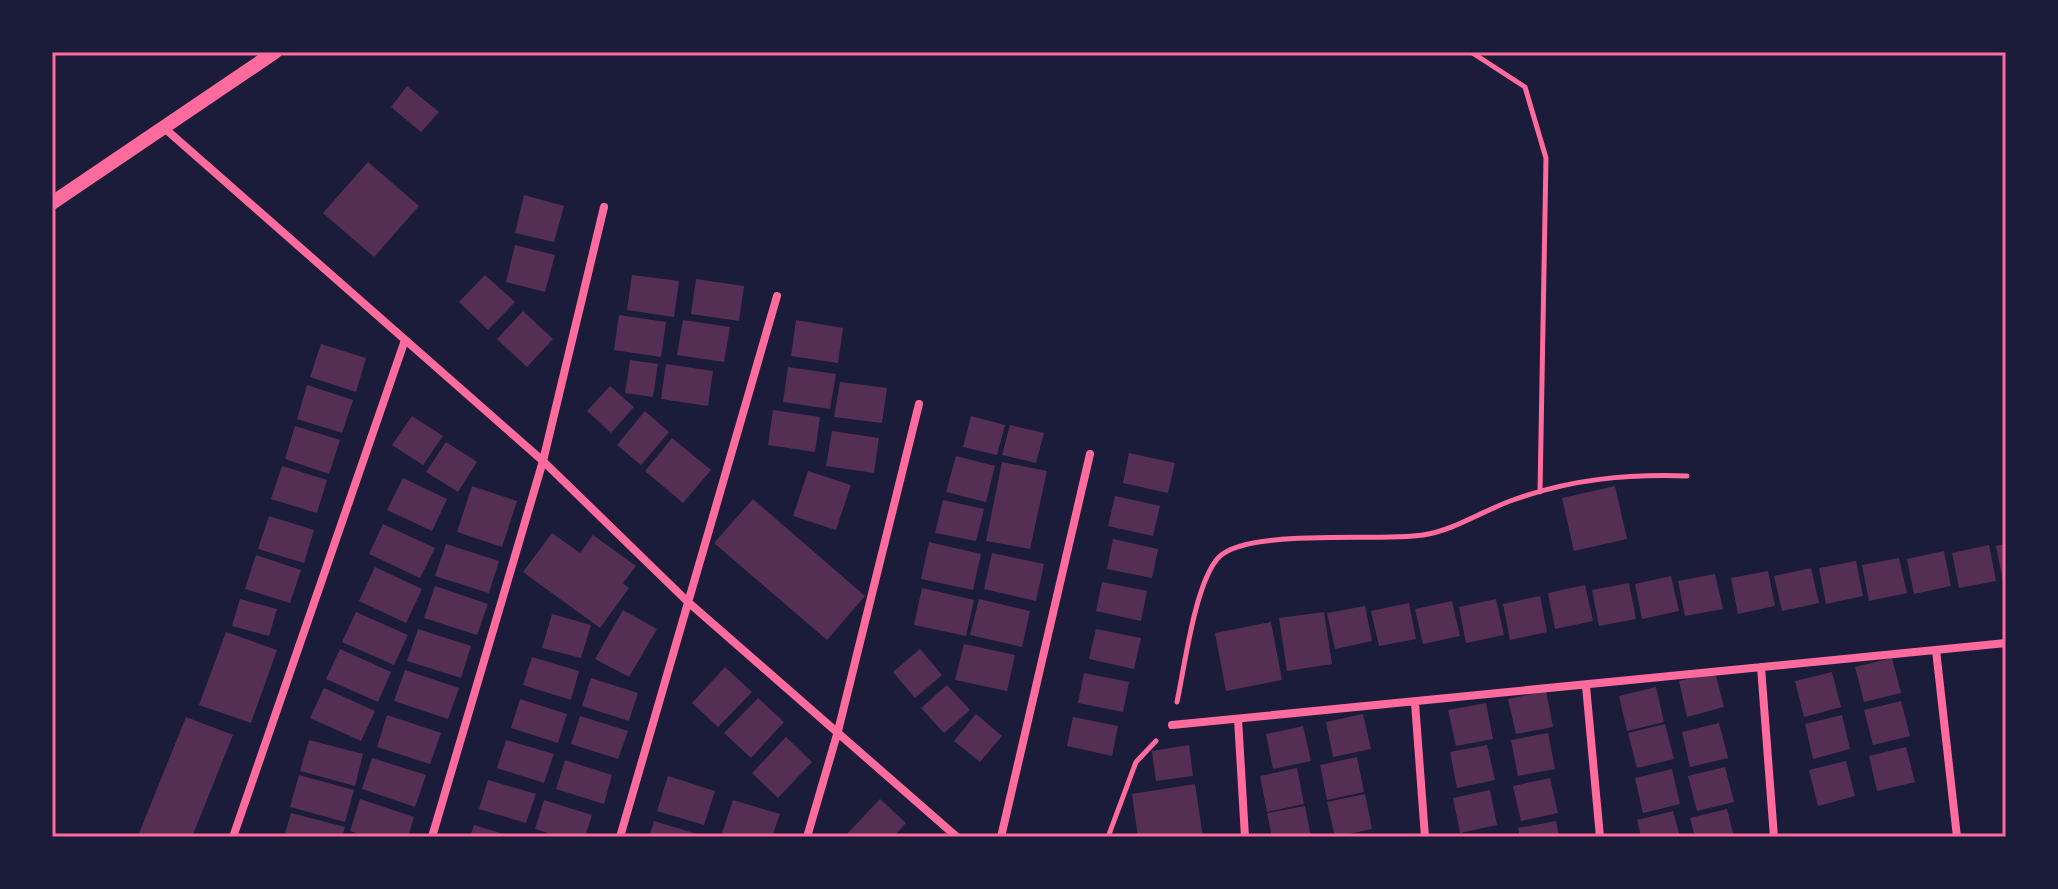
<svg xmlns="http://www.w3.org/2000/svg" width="2058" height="889" font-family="'IBM Plex Sans',sans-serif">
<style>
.building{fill:#542f53}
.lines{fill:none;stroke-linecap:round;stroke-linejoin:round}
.path{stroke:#ff6b9d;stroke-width:5}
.minor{stroke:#ff6b9d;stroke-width:8}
.tertiary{stroke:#ff6b9d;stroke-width:14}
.neatline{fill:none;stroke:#ff6b9d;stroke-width:3}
</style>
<rect width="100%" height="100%" fill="#1b1b3a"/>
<path class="building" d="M407 86 439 112 421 132 391 107Z
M368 162 419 206 374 257 323 213Z
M524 195 564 206 554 242 515 233Z
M515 245 555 255 545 292 506 282Z
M485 275 515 302 488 330 459 302Z
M632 275 679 281 674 317 627 310Z
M696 279 744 286 739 321 691 314Z
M523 311 553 339 527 367 497 339Z
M619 315 666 322 661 357 614 350Z
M683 320 730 327 724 362 677 355Z
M796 320 843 328 838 363 791 356Z
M321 344 366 358 356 392 310 377Z
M630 360 658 364 653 397 625 393Z
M666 364 713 371 708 406 661 399Z
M788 367 836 374 830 409 783 402Z
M840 382 887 388 882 423 834 417Z
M307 385 353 400 342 433 297 419Z
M610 386 634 407 611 433 587 411Z
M773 410 820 417 815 452 768 445Z
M645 411 669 432 641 465 617 445Z
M412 416 443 436 423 465 392 445Z
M971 416 1005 425 997 455 963 447Z
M1010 425 1044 433 1036 463 1002 455Z
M295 426 340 440 329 474 285 459Z
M832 431 879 438 874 473 826 466Z
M672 438 711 470 683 503 645 471Z
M446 442 477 462 458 492 426 472Z
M1129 453 1175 463 1168 493 1123 483Z
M956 456 995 466 986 502 946 492Z
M1002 462 1047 471 1030 549 986 541Z
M282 466 327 480 317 513 271 499Z
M808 471 851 485 836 530 793 516Z
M403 478 447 499 432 531 387 510Z
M472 486 517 501 502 547 457 532Z
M1615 486 1627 539 1574 551 1562 498Z
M1115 496 1160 506 1153 536 1108 526Z
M753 499 865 596 827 640 714 543Z
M943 500 984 509 976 541 935 533Z
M269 516 314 530 304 563 258 549Z
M383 524 435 548 420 578 369 554Z
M552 533 580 553 593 535 636 566 623 583 629 588 600 628 523 572Z
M1113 539 1158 549 1152 578 1107 569Z
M929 542 981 554 973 590 921 579Z
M446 544 499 561 489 593 435 576Z
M2006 544V581H2003L1996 546Z
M1989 545 1996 581 1959 588 1952 553Z
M1944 551 1951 586 1914 594 1907 559Z
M992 553 1044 564 1036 601 984 589Z
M256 555 301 570 290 603 245 589Z
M1899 558 1907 593 1869 601 1862 565Z
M1856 561 1863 596 1826 604 1819 568Z
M375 567 422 589 406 623 359 601Z
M1811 568 1819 603 1782 611 1774 576Z
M1768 571 1775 606 1738 614 1731 578Z
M1715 574 1723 609 1685 616 1678 581Z
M1671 576 1679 611 1642 619 1635 584Z
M1102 582 1147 591 1141 621 1096 611Z
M1629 583 1636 619 1599 626 1592 590Z
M1585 585 1593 621 1555 629 1548 593Z
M435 586 488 604 477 635 424 618Z
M922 588 974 600 966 636 914 625Z
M1540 596 1547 632 1510 640 1503 604Z
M240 599 277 609 269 636 232 626Z
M979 599 1030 611 1022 647 970 635Z
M1496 599 1504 635 1466 643 1459 607Z
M1452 601 1460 636 1423 644 1415 609Z
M1409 603 1416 639 1379 646 1371 611Z
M1365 606 1372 641 1335 649 1327 613Z
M623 610 657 629 629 677 595 659Z
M356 612 408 635 394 665 342 642Z
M1324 612 1332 664 1287 671 1279 618Z
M552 614 591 625 581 658 542 648Z
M1271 622 1282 680 1226 691 1215 633Z
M418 629 471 646 461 678 407 661Z
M1096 629 1141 638 1134 669 1089 659Z
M226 632 277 650 251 723 199 705Z
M964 644 1015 655 1007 691 955 680Z
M340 649 391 672 378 702 326 679Z
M920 649 942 675 915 698 893 672Z
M532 657 579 671 571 700 523 685Z
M1892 658 1901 693 1864 702 1855 667Z
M725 667 752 692 718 727 692 703Z
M405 670 459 688 448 719 394 701Z
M1715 672 1724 707 1687 717 1679 681Z
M1832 672 1841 707 1804 717 1795 681Z
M1084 673 1129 682 1123 712 1078 703Z
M591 678 638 693 629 721 582 706Z
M947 685 970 710 944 733 921 708Z
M1656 687 1664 722 1627 731 1619 696Z
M324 688 375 711 361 741 310 718Z
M1546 691 1553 727 1516 734 1508 699Z
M758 698 784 722 751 758 724 733Z
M520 699 567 714 558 743 511 728Z
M1901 701 1910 736 1873 745 1864 710Z
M1486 703 1493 739 1456 746 1448 710Z
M976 714 1002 736 980 762 954 741Z
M1363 714 1371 749 1333 757 1326 722Z
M387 715 441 733 430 764 377 747Z
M1842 715 1850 749 1813 759 1805 724Z
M580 716 628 731 618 759 571 744Z
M186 717 233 735 192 837H141L138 836Z
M1073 717 1118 726 1112 756 1067 746Z
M1719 723 1728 758 1690 767 1682 732Z
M1665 724 1674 759 1637 768 1628 733Z
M1303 726 1311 761 1273 769 1266 734Z
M1548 733 1555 769 1518 776 1511 740Z
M786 737 812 762 778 798 752 773Z
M309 740 363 754 355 786 300 771Z
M506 740 554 754 544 783 497 768Z
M1189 745 1193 776 1156 781 1152 751Z
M1487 745 1495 780 1457 788 1450 752Z
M1906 747 1915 782 1877 791 1869 756Z
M1357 757 1364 792 1327 800 1320 765Z
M372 758 426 775 415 807 362 789Z
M565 760 612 775 604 804 556 789Z
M1846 761 1855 796 1818 806 1809 770Z
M1725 767 1734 802 1697 811 1688 776Z
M1297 768 1304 804 1267 812 1260 776Z
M1672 769 1680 804 1643 813 1635 778Z
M299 775 354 790 345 822 290 807Z
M668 776 715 791 704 825 657 811Z
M1550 778 1558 813 1521 821 1513 786Z
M488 780 536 794 526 823 479 809Z
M1195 784 1203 837H1138L1132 794Z
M1490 790 1497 825 1460 833 1453 798Z
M1365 794 1372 829 1335 837 1327 802Z
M360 799 414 817 408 837H368L350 831Z
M880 799 906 823 893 837H849L846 835Z
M544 800 592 815 585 837H560L535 829Z
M733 800 780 814 772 837H734L722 833Z
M1305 806 1311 837H1272L1267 813Z
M1727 809 1734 837H1695L1690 818Z
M1673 811 1680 837H1641L1637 820Z
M291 813 345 827 342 837H284Z
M654 821 704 836V837H649Z
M1556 821 1559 837H1520L1518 828Z
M474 825 510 836V837H470Z"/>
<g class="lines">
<path class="path" d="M1471 52 1525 87 1546 158 1540 492
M1177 702C1185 665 1195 582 1219 557 1248 528 1377 542 1423 535 1453 531 1484 510 1513 500 1571 479 1627 474 1687 476
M1108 837 1136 762 1156 741"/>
<path class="minor" d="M162 126 543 461 688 602 957 837
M1936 650 1957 837
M1761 667 1774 837
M1586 686 1600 837
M1415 703 1425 837
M1238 719 1245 837
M1172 725 2006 643
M233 837 405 340
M432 837 543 461 604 207
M620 837 777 296
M807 837 838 731 919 404
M1001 837 1090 454"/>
<path class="tertiary" d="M52 203 275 52"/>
</g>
<rect width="2058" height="889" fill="none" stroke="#1b1b3a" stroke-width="108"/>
<rect x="54" y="54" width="1950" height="781" class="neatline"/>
</svg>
